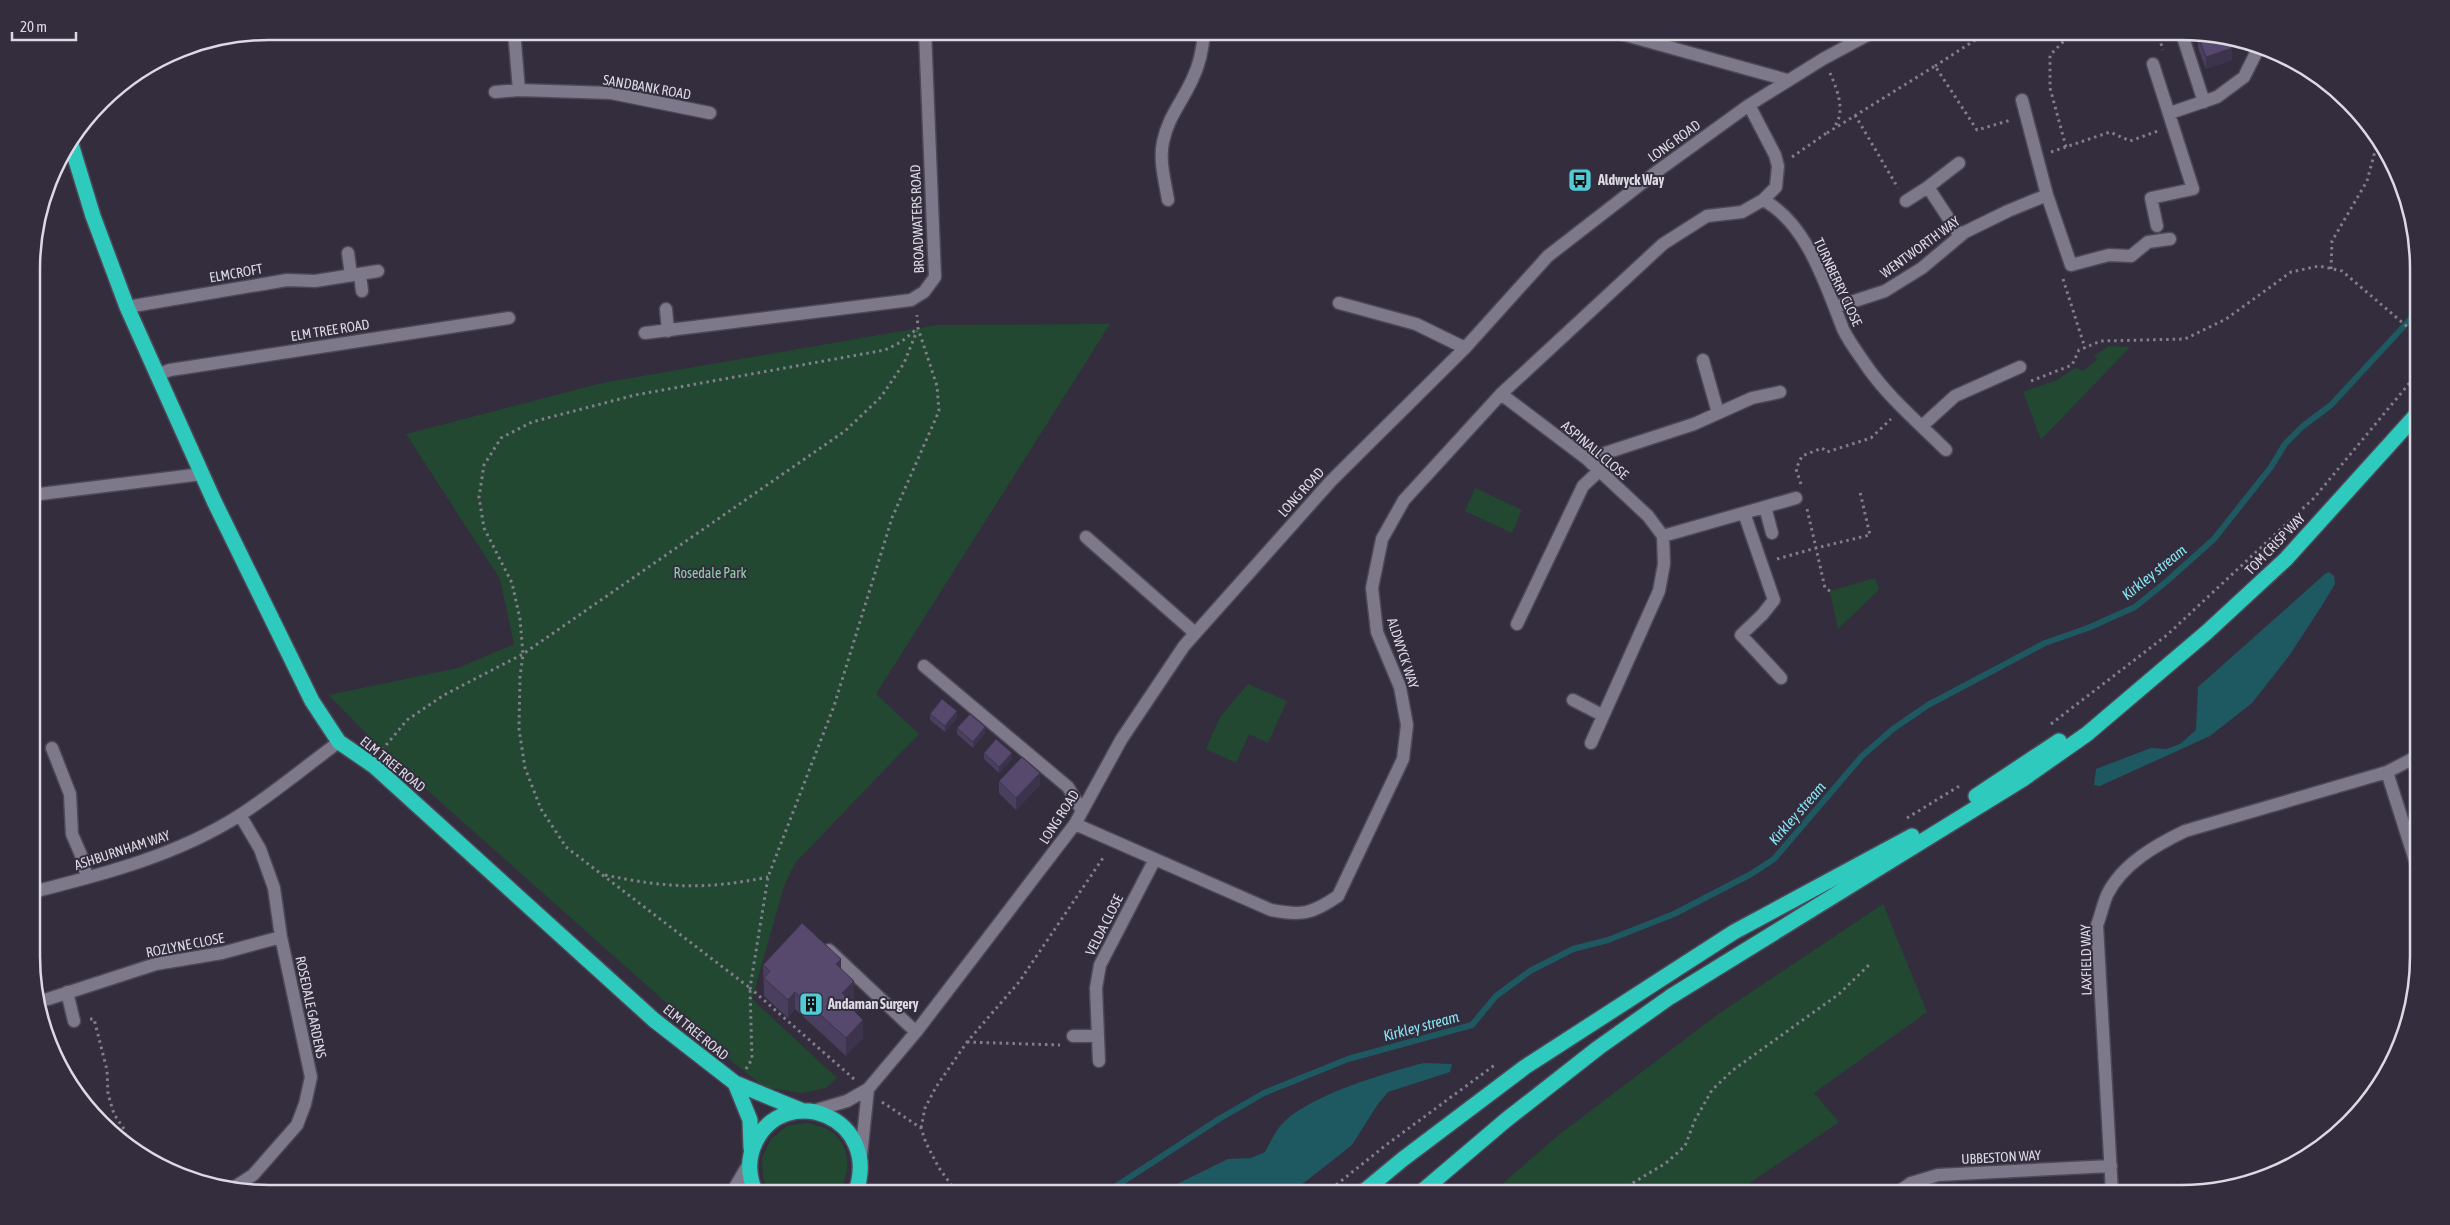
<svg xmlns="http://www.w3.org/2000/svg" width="2450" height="1225" font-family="'Asap Condensed',sans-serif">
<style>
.green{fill:#224832}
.water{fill:#1e5961}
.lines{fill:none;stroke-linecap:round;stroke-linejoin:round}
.stream{stroke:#1e5961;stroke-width:6}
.minor-casing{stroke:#4d4856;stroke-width:15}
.highway-casing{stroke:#4d4856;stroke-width:18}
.path{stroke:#827e8b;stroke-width:3;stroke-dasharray:2.5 4;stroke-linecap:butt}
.minor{stroke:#7e788b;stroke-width:12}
.highway{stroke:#2ecabe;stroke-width:15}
.wall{fill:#4a3f5e}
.shaded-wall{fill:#3c334c}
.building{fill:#56496d;stroke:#3c334c}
.labels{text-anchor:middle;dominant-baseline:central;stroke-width:4;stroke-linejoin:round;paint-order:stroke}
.street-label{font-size:14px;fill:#dcd9e3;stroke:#332d3e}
.poi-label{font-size:14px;font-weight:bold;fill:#dcd9e3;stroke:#332d3e;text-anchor:start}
.park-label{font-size:14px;fill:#8dd0a6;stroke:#332d3e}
.water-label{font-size:15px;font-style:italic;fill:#88e5f3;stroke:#332d3e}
.rim{fill:none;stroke:#dcd9e3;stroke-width:2.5}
</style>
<rect width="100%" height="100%" fill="#332d3e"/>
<path class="green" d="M1110 324 876 694 919 734 795 863 784 886 752 999 837 1078 826 1088 801 1093 764 1087 734 1063 382 750 329 695 458 668 514 644 500 579 406 434 602 383 937 325Z
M2109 346 2130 347 2041 440 2023 392 2057 380 2075 368 2083 371 2097 360 2094 356Z
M1475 488 1522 510 1512 533 1465 511Z
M1875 578 1879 590 1838 629 1830 591Z
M1248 684 1287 701 1268 743 1249 734 1236 763 1206 749 1220 717Z
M1883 904 1927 1012 1814 1093 1839 1122 1735 1193H1492L1556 1137 1717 1015Z
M808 1123C814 1125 821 1126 827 1129 851 1142 853 1174 837 1194H771L763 1179 762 1158 771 1139 787 1126Z"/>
<path class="water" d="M2329 572 2334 576 2335 584 2321 607 2289 656 2252 703 2210 736 2100 786 2094 785 2096 769 2151 748 2166 749 2180 744 2196 730 2198 687 2325 574Z
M1424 1063 1452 1064 1450 1072 1388 1092 1378 1104 1352 1145 1291 1193 1164 1194 1175 1185 1228 1159 1251 1158 1265 1152C1271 1141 1276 1129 1286 1120 1313 1095 1387 1072 1424 1063Z"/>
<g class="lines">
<path class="stream" d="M1104 1194 1219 1119 1264 1093 1348 1059 1472 1025 1496 996 1530 971 1573 949 1608 940 1674 914 1751 874 1774 859 1862 756 1893 729 1928 705 2045 643 2088 628 2135 607 2167 581 2214 539 2271 467 2285 444 2303 426 2331 405 2417 312"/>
<g class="minor-casing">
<path id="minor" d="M514 31 519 90 611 93 710 113
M1611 31 1787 80
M2181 31 2204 102
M2153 64 2193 189 2151 198 2157 226
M495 92 519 90
M2170 113 2217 97 2244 77 2258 49
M1959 163 1928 187 1960 236
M2047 195 2071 265 2109 255 2131 256 2148 242 2170 239
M1168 200C1165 181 1159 161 1163 142 1168 117 1182 102 1192 80 1200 64 1203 48 1204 31
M1763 200C1807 223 1826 286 1843 329 1849 342 1860 356 1868 368 1890 399 1919 423 1946 450
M1906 201 1928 187
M348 253 351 275
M360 274 362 291
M1339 303 1416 324 1465 348
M127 307 287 280 315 281 378 271
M1836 307 1885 291 1922 268 1965 232 2008 211 2047 195 2022 100
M666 309 668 331
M645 333 911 300 924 292 935 277 925 31
M1703 360 1718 413
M156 375 170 370 509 318
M1501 394 1587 459 1648 516 1663 536 1664 564 1659 591 1591 743
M1922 426 1955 396 2020 367
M1587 459 1694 424 1752 398 1780 392
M32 495 202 474
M1765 507 1772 533
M1744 513 1774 600 1762 615 1741 635 1781 678
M1663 536 1796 498
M1086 537 1195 633
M1517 624 1583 486 1599 471
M924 666 1068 787 1082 811
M1573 700 1602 715
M52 748 70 794 72 834 81 855 87 878
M2387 772 2419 873
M1075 824 1271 910C1302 916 1312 914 1338 896L1403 759 1407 725 1400 687 1377 632 1372 588 1382 539 1404 500 1501 394 1663 244 1707 216 1742 212 1763 200 1776 187 1778 166 1775 155 1749 105
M33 892C104 874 178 855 240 815 274 793 306 766 339 742
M829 950 916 1032
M67 992 74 1021
M48 999 156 964 222 953 281 937
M1073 1036H1098
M1099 1061 1096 988 1100 965 1154 861
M813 1111 847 1101 868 1089 916 1032 1075 824 1121 740 1184 646 1331 481 1465 348 1548 256 1659 170 1749 105 1823 59 1875 31
M861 1156 868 1089
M236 1186 253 1175 297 1125 305 1104 311 1077 281 937 274 888 260 849 240 815
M1897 1193 1911 1183 1938 1175 2111 1166
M2112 1193 2097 925C2101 915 2103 904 2107 895 2122 864 2156 845 2185 831L2387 772 2418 756
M731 1194 748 1165"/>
</g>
<g class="highway-casing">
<path id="highway" d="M71 144 93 216 127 307 214 501 312 701 339 742 374 766 654 1020 735 1083 803 1111
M1976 796 2059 741
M735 1083 750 1120 751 1148
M1362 1193 1403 1159 1525 1067 1734 932 1912 836
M1420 1193 1506 1120 1598 1048 1670 997 2023 779 2087 734 2207 632 2286 559 2417 414
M756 1194C748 1176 747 1160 755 1143 784 1080 884 1117 855 1194"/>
</g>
<path class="path" d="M2157 31 2163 50
M1935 66 1989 31
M1830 73C1837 89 1847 113 1833 128
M1855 115 1898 188
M1827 133 1935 66 1977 130 2011 120
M2066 147 2050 88V55L2074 31
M2051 152 2110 132 2130 141 2158 131
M1792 157 1828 132
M2331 269 2332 241 2367 181 2378 140
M2063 279 2085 348
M2031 381 2072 365 2079 350 2101 341 2185 339 2226 319 2291 272 2319 266 2342 271 2417 335
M1801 484 1796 469 1802 456 1822 448 1827 452 1871 438 1891 419
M1777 559 1816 548 1807 509
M1830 591 1825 588 1816 548 1870 535 1860 492
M2051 724 2167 635 2314 498 2417 374
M382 750 407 720 444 695 523 654 845 431 881 397 904 363 917 331
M1907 818 1961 785
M605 875C667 888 705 890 768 877
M90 1019H94L107 1070 108 1094 114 1114 124 1129 126 1138
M967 1042 1060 1045
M746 1069 752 1059 750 988 566 847 541 809 525 768 519 729 520 677 523 654 520 619 512 583 484 528 479 497 484 465 501 438 532 422 635 395 885 350 901 342 918 328
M854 1079 750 988 768 877 834 706 892 518 939 411 937 386 918 328 917 315
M882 1102 921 1128 926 1143 939 1168 958 1194
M921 1128 925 1108 936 1087 967 1042 1019 982 1105 855
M1326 1193 1386 1145 1496 1064
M1616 1193 1666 1163 1685 1146 1695 1120 1712 1090 1733 1070 1839 994 1871 963"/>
<use href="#minor" class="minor"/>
<use href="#highway" class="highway"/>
</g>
<path class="wall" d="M2198 36 2232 60 2206 69 2198 48Z
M930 714 957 718 945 732 930 720Z
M957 728 985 733 973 748 957 734Z
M984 753 1012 759 999 773 984 759Z
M999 781 1040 785 1016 810 999 793Z
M763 965 841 969 854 998 851 1001 856 1013 863 1038 846 1056 795 1009 788 1018 764 996Z"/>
<path class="shaded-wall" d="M2232 48V60L2206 69V57Z
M957 711V718L945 732V726Z
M985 727V733L973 748V742Z
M1012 753V759L999 773V767Z
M1040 773V785L1016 810V798Z
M841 959V977L836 964Z
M854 981V998L842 1011V993Z
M795 992V1009L788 1018V1000Z
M856 1006V1024L853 1010Z
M863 1020V1038L846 1056V1038Z"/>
<path class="building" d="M2198 36H2200L2230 43 2232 48 2206 57Z
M942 699 957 711 945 726 930 714Z
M970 714 985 727 973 742 957 728Z
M996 739 1012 753 999 767 984 753Z
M1022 757 1040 773 1016 798 999 781Z
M802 923 841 959 836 964 854 981 842 993 856 1006 853 1010 863 1020 846 1038 795 992 788 1000 764 978 770 971 763 965Z"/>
<defs>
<g id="bus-square" transform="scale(1.25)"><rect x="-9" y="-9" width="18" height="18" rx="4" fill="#52cbd7" stroke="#332d3e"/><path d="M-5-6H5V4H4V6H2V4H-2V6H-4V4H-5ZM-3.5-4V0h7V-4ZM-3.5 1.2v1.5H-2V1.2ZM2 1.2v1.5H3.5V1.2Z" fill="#111"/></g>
<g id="building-square" transform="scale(1.25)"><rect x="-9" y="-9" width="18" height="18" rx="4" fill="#52cbd7" stroke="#332d3e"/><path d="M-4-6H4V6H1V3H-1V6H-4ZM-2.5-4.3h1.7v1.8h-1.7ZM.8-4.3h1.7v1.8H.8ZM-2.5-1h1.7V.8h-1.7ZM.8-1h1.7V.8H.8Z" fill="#111"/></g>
</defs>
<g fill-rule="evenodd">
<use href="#bus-square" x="1580" y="180"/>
<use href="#building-square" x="811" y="1004"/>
</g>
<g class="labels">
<g class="street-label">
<text transform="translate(647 87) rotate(10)">SANDBANK ROAD</text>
<text transform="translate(1674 141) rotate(-36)">LONG ROAD</text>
<text transform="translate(917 219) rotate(-92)">BROADWATERS ROAD</text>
<text transform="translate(1920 247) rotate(-36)">WENTWORTH WAY</text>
<text transform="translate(236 273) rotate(-10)">ELMCROFT</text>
<text transform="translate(1838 282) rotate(65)">TURNBERRY CLOSE</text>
<text transform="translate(330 330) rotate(-9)">ELM TREE ROAD</text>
<text transform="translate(1595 450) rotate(40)">ASPINALL CLOSE</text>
<text transform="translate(1301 492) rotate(-48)">LONG ROAD</text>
<text transform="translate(2275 544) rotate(-46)">TOM CRISP WAY</text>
<text transform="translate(1403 653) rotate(72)">ALDWYCK WAY</text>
<text transform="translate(393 764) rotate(39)">ELM TREE ROAD</text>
<text transform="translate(1059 817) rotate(-57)">LONG ROAD</text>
<text transform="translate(122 850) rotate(-18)">ASHBURNHAM WAY</text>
<text transform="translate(1104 925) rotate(-63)">VELDA CLOSE</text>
<text transform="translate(185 945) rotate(-11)">ROZLYNE CLOSE</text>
<text transform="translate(2086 960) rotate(-91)">LAXFIELD WAY</text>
<text transform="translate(311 1007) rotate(78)">ROSEDALE GARDENS</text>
<text transform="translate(696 1032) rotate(39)">ELM TREE ROAD</text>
<text transform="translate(2001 1157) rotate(-3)">UBBESTON WAY</text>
</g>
<g class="poi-label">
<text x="1598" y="180">Aldwyck Way</text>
<text x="828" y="1004">Andaman Surgery</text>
</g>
<g class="park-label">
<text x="710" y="573">Rosedale Park</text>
</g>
<g class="water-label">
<text transform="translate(2154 572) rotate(-39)">Kirkley stream</text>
<text transform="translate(1797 813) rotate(-49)">Kirkley stream</text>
<text transform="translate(1421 1026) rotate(-15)">Kirkley stream</text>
</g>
</g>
<path d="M0 0H2450V1225H0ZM269 40H2181A229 229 0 0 1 2410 269V956A229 229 0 0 1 2181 1185H269A229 229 0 0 1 40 956V269A229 229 0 0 1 269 40Z" fill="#332d3e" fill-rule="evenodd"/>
<path class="rim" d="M269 40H2181A229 229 0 0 1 2410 269V956A229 229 0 0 1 2181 1185H269A229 229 0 0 1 40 956V269A229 229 0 0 1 269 40Z"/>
<path d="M12 32v8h64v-8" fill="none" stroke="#dcd9e3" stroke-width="2.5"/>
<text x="20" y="32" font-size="15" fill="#dcd9e3" stroke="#332d3e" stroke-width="4" paint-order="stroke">20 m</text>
</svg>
